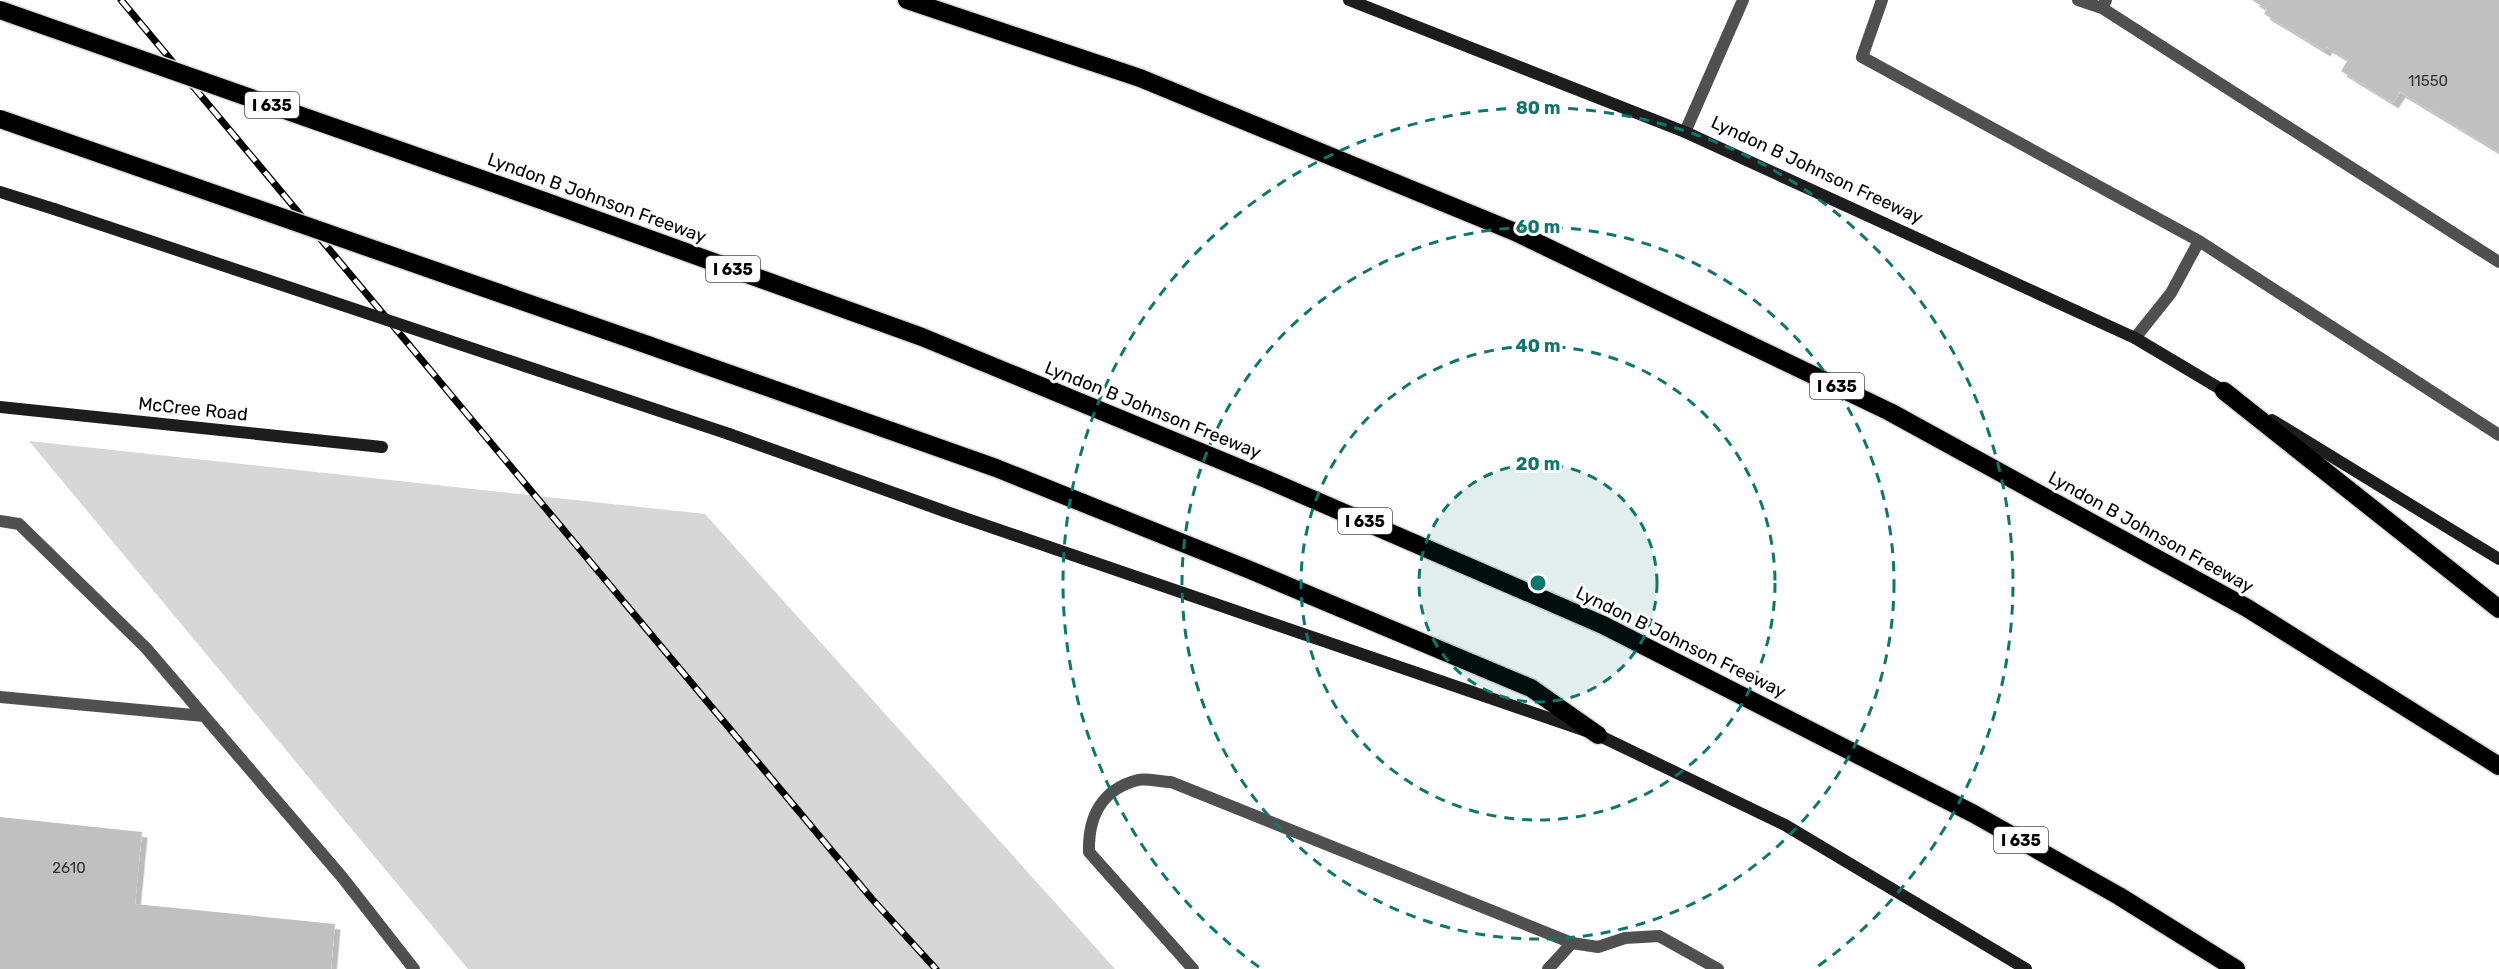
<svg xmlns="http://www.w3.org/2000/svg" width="2499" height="969" font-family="Rubik,sans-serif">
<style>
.green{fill:#d7d7d7}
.building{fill:#c0c0c0;filter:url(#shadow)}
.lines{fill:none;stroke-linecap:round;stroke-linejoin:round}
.motorway-casing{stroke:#dbdbdb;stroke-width:21}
.service{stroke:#505050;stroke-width:12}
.tertiary{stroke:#505050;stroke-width:12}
.secondary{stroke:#1d1d1d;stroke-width:12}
.motorway{stroke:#000;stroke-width:18}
.rail-casing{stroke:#000;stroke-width:7}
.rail{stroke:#fff;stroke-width:4.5;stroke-dasharray:14;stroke-linecap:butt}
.motorway-bridge-casing{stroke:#dbdbdb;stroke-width:21;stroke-linecap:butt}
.secondary-bridge{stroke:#1d1d1d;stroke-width:12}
.motorway-bridge{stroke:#000;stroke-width:18}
.ring{fill:none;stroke:#0f766e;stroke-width:3;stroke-dasharray:10 8}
.labels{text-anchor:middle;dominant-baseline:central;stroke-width:6;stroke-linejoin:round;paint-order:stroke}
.number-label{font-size:15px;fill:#303030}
.shield{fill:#fff;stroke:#4c4c4c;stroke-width:1.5}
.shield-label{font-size:16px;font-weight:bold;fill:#000}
.street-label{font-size:18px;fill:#000;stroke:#fff}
.centre{fill:#0f766e;stroke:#fff;stroke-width:3}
.ring-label{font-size:18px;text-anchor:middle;font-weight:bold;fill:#0f766e;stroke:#fff;stroke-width:6;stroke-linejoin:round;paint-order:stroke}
</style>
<defs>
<filter id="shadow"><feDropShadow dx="5.5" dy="5.5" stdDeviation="0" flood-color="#0004"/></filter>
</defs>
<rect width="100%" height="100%" fill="#fff"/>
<path class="green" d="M29 441 705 514 1115 969H468Z"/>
<path class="building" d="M2252 0H2499V152L2400 92 2393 103 2341 71 2348 60 2327 47 2325 51 2264 14 2267 9Z
M0 817 142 832 135 904 335 924 331 969H0Z"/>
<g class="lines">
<g class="motorway-casing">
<path id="motorway" d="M907 0 1140 78 1515 232 1890 412 2247 608 2499 766
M544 201 922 337 1266 479 1603 625 1974 814 2119 896 2236 969
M648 345 996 468 1250 570 1531 688 1598 735
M2224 391 2499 609"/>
</g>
<path class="service" d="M1882 0 1862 57 2199 241 2499 435
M2078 0 2102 8 2106 0
M2102 8 2499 262
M2135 338 2171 293 2199 241
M0 521 19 524 146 648 342 877 414 969
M0 697 204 716
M1193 969 1089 852C1088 817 1102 789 1138 780 1147 778 1161 782 1171 782L1572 943 1598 947 1625 938 1659 936 1718 969
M1548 969 1572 943"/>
<path class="tertiary" d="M1685 132 1743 0"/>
<path class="secondary" d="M1349 0 1685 132 2135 338 2229 394
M0 192 54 209
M0 407 382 447
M2272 420 2499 559
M729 434 944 511 1598 735 1785 825 2026 969"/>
<use href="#motorway" class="motorway"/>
<g class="rail-casing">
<path id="rail" d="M121 0 872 899 936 969"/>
</g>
<use href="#rail" class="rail"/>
<g class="motorway-bridge-casing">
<path id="motorway-bridge" d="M0 10 544 201
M0 119 648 345"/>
</g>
<path class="secondary-bridge" d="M54 209 729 434"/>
<use href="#motorway-bridge" class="motorway-bridge"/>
</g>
<circle cx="1538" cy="583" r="119" fill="#0f766e" fill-opacity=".12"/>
<g class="ring">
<circle cx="1538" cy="583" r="119"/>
<circle cx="1538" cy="583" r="237"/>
<circle cx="1538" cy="583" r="356"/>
<path d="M1259 967A475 475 0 1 1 1817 967"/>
</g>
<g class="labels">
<g class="number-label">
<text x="2428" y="81">11550</text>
<text x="69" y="868">2610</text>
</g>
<g class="shield">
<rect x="245" y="92" width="54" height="26" rx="4.5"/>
<rect x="706" y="256" width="54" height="26" rx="4.5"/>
<rect x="1810" y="373" width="54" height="26" rx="4.5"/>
<rect x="1338" y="508" width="54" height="26" rx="4.5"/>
<rect x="1994" y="827" width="54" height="26" rx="4.5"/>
</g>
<g class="shield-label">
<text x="272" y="105">I 635</text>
<text x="733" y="269">I 635</text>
<text x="1837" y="386">I 635</text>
<text x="1365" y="521">I 635</text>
<text x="2021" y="840">I 635</text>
</g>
<g class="street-label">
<text transform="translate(1817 170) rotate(25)">Lyndon B Johnson Freeway</text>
<text transform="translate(597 198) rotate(20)">Lyndon B Johnson Freeway</text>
<text transform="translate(193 409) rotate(6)">McCree Road</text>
<text transform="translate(1153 410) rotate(22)">Lyndon B Johnson Freeway</text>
<text transform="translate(2151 532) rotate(29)">Lyndon B Johnson Freeway</text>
<text transform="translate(1681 642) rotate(26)">Lyndon B Johnson Freeway</text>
</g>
</g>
<circle cx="1538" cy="583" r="9" class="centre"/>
<g class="ring-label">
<text x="1538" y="114">80 m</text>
<text x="1538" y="233">60 m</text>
<text x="1538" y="352">40 m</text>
<text x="1538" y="470">20 m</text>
</g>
</svg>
